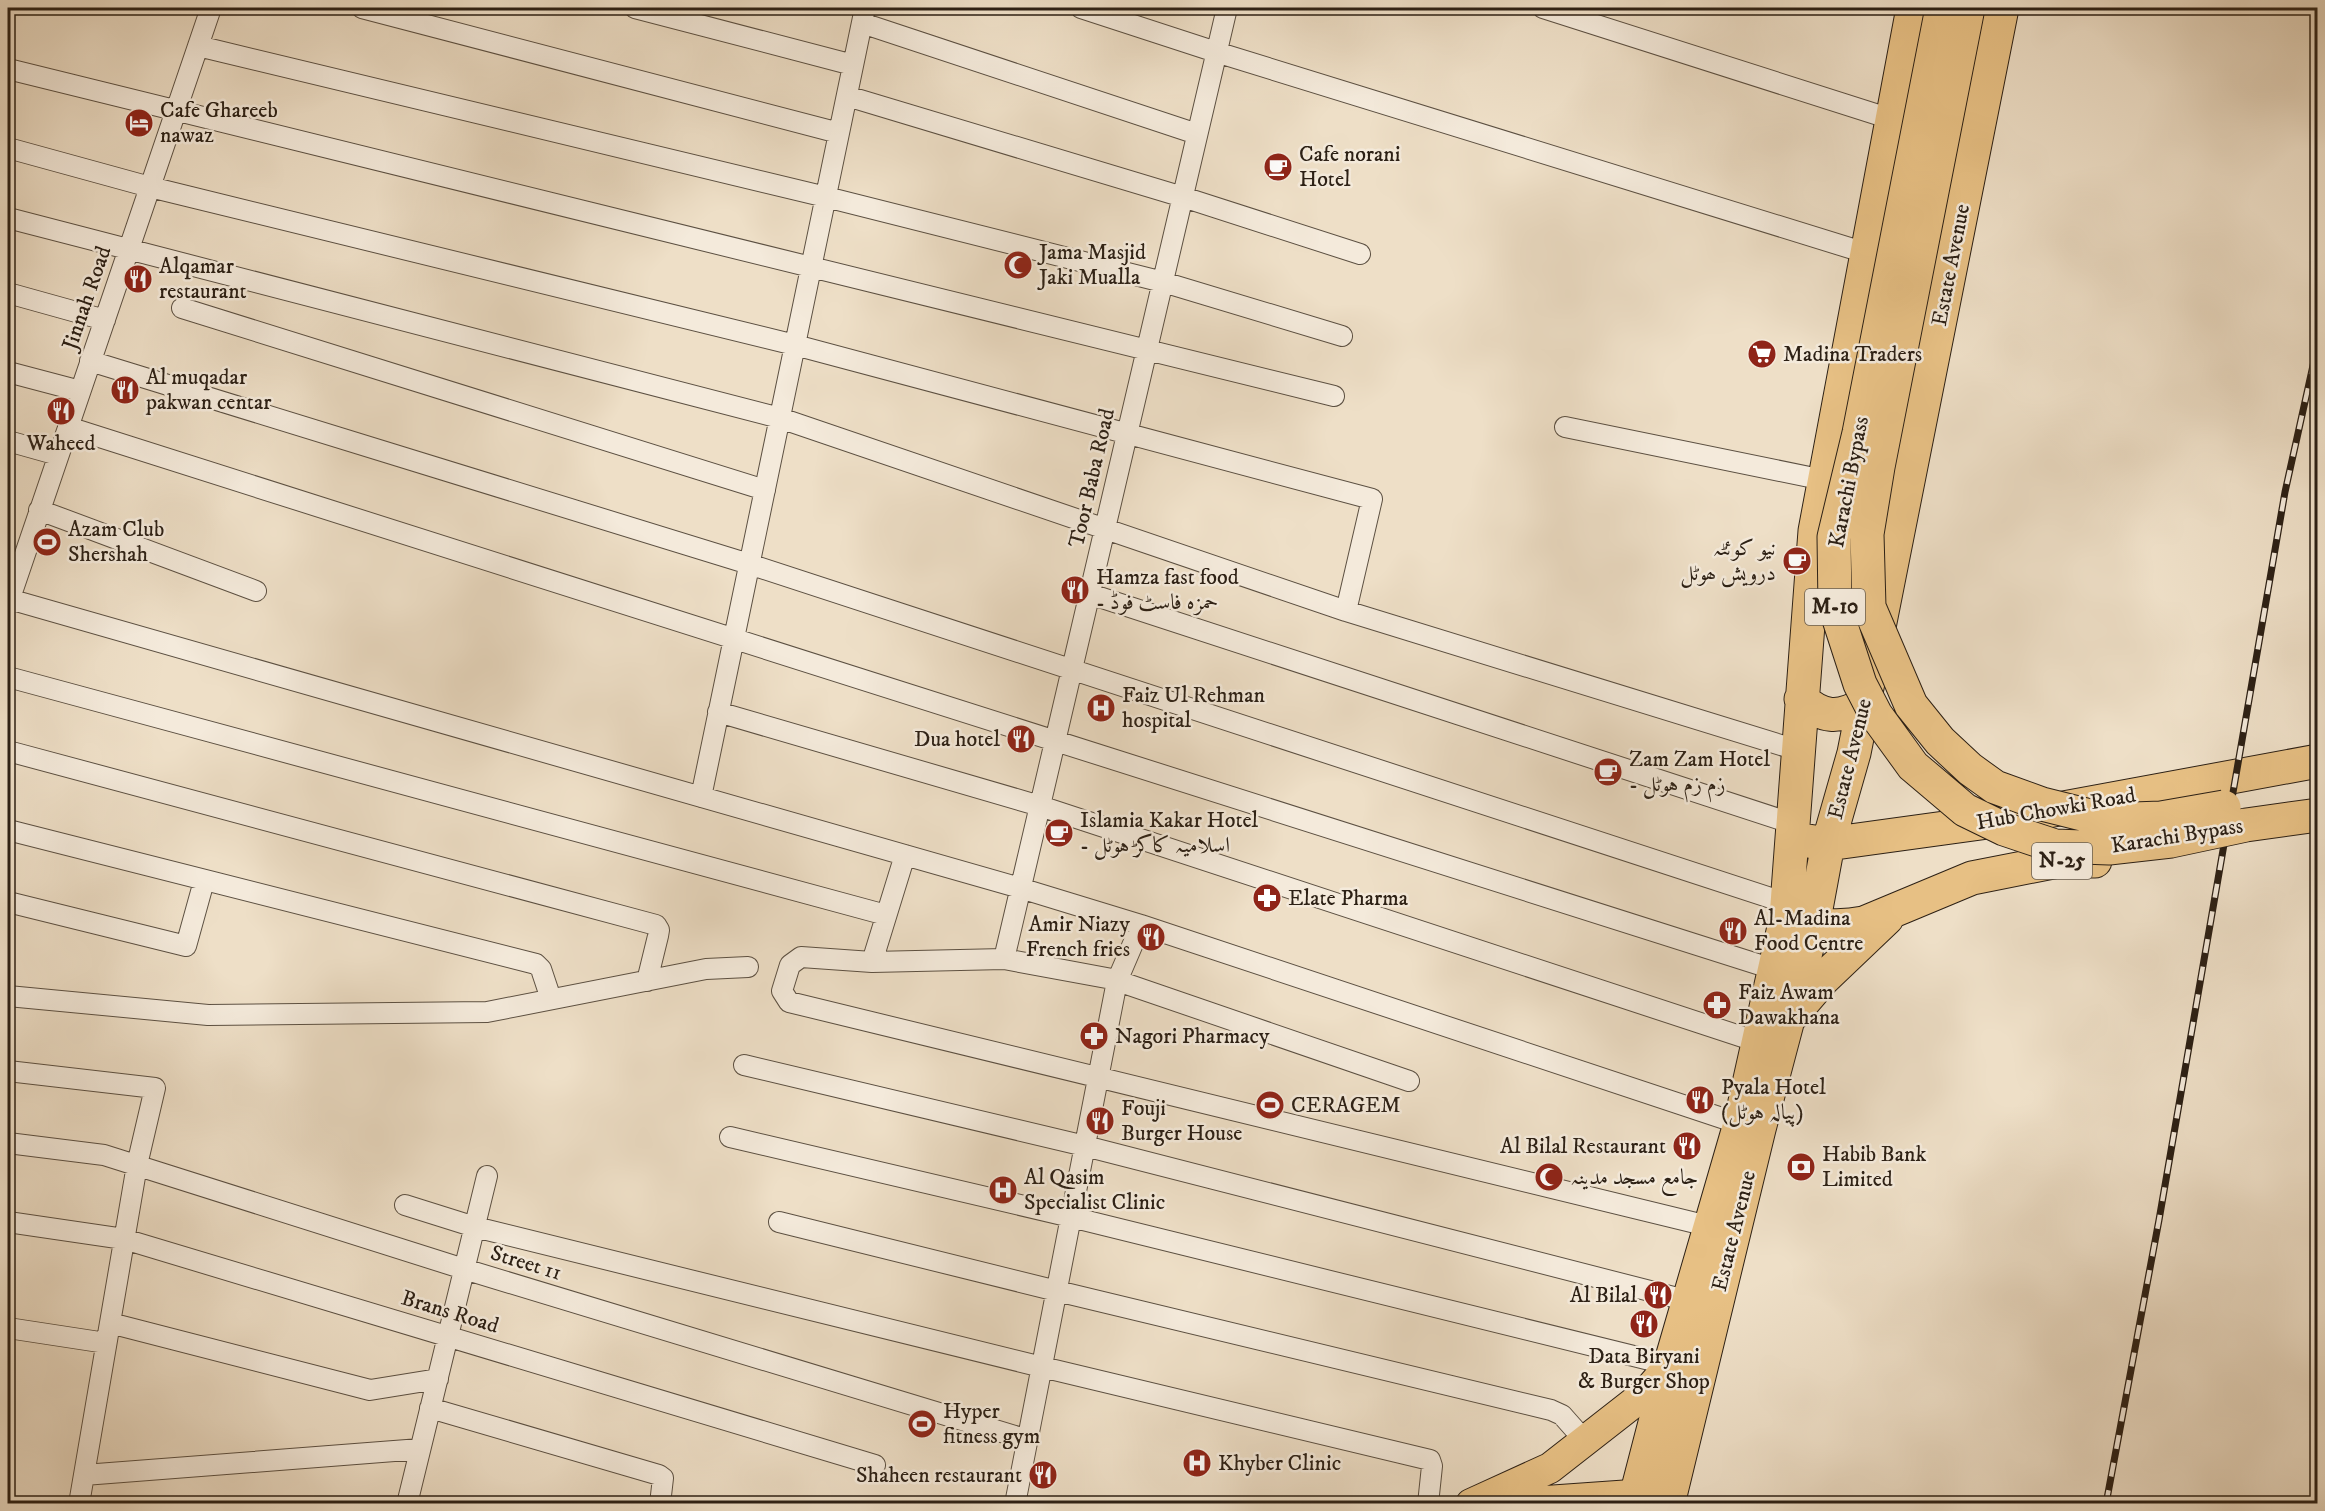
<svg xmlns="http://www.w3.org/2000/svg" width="2325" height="1511" font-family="'IM FELL DW Pica',Amiri,serif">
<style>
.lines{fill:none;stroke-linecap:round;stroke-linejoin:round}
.street-casing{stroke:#5c5042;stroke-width:22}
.primary-casing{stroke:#2c2015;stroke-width:32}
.highway-casing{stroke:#2c2015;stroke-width:35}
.street{stroke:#f4eadb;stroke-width:20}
.primary{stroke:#e7c084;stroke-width:30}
.highway{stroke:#e7c084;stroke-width:33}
.rail-casing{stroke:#2c2015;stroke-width:7}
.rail{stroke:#f4eadb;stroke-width:4.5;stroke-dasharray:14;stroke-linecap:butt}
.highway-bridge-casing{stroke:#2c2015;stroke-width:35;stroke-linecap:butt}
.highway-bridge{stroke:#e7c084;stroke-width:33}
.labels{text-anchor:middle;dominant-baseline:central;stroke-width:5;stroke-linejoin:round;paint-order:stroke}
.shield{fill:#f4eadb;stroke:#685d50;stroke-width:1.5}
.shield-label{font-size:21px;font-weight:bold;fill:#2c2015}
.poi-label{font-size:22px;fill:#2c2015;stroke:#f4eadb;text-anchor:start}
.street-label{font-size:22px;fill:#2c2015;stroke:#f4eadb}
</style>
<rect width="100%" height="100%" fill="#eedfc7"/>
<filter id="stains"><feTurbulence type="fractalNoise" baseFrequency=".00333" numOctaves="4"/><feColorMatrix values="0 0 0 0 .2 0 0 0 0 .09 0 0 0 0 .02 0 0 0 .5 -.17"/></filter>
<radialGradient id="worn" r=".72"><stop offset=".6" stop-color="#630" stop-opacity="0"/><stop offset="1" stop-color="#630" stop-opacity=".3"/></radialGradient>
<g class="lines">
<g class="street-casing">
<path id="street" d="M362 8 839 133
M635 8 853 65
M1081 8 1216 52 1866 253
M1543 8 1891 119
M862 23 1197 134
M198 46 826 197 1163 282 1342 336
M8 69 1334 396
M847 96 1183 197 1360 254
M8 148 150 187 795 345 1372 499 1346 611
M8 218 780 418 1346 611 1797 750
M8 293 105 320
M182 308 765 490
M90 361 749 564 1786 903
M8 372 80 391
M68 427 1776 970
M1565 427 1824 480
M8 441 58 455
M39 510 256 591
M1090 594 1794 824
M9 599 1020 888 1141 925 1740 1124
M8 604 211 8
M8 677 886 915
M718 712 1040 806 1758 1042
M8 751 656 925 659 930 658 936 647 981
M701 797 865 8
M8 830 536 964 541 969 551 999
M8 902 186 946 204 881
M1004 959 1227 8
M872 962 905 855
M8 996 208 1015 487 1012 706 969 748 967
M744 1065 1085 1146 1689 1301
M8 1071 155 1088 137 1165 79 1504
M1409 1081 1112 979 1004 959 872 962 801 957 790 965 782 991 789 1002 1708 1226
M730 1137 1071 1217 1670 1365
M8 1143 104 1155 464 1269 1028 1440
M405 1205 475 1227 1042 1367 1430 1460 1432 1466 1428 1504
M8 1222 124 1239 875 1465
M779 1222 1057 1291 1551 1410 1562 1415 1585 1441
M110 1323 370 1390 438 1379
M8 1328 106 1343
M430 1408 659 1475 663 1478 660 1504
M84 1475 420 1449
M407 1504 487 1176
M1015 1504 1117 981 1141 925"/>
</g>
<g class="primary-casing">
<path id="primary" d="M1471 1504 1550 1468 1646 1393 1670 1365
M1502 1504 1660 1493"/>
</g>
<g class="highway-casing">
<path id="highway" d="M1801 699C1823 718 1838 719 1863 705
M1808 841 1828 844 1988 822 2318 761
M1792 920C1817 926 1839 928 1864 923L1972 878 2058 861H2095
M1793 1014 1823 979 1887 918
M1634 1504 1670 1365 1740 1124 1786 918 1815 531 1913 8
M1668 1504 1759 1129 1813 925 1828 844 1854 753 2002 8"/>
</g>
<use href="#street" class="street"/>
<use href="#primary" class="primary"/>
<use href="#highway" class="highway"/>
<g class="rail-casing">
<path id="rail" d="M2106 1504 2159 1220 2285 492 2318 343"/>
</g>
<use href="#rail" class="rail"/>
<g class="highway-bridge-casing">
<path id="highway-bridge" d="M1942 8 1859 433 1834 537 1835 607 1860 684 1876 715 1913 766 1965 810 2004 829 2055 846 2109 848 2171 841 2246 825 2318 815
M1968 8 1878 467 1867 534 1869 607 1911 705 1940 741 1970 769 1995 787 2042 804 2106 820 2161 818 2224 807"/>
</g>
<use href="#highway-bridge" class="highway-bridge"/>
</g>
<defs>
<g id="hotel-disc" transform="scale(1.5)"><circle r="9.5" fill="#8f2418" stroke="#f4eadb"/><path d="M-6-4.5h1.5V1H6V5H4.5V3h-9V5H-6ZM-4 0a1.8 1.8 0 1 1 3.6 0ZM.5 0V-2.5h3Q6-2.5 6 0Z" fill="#fff"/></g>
<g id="cafe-disc" transform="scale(1.5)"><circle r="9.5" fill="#8f2418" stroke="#f4eadb"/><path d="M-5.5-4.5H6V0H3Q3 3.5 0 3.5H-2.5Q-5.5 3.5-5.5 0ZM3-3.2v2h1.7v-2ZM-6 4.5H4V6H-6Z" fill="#fff"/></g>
<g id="mosque-disc" transform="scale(1.5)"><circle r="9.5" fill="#8f2418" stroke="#f4eadb"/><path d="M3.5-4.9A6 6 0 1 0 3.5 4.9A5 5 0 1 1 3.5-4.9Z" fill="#fff"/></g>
<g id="restaurant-disc" transform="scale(1.5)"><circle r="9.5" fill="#8f2418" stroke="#f4eadb"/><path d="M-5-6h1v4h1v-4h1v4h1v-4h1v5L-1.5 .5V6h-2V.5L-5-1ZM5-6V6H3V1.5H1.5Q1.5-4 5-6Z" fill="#fff"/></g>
<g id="supermarket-disc" transform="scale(1.5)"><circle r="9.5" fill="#8f2418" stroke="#f4eadb"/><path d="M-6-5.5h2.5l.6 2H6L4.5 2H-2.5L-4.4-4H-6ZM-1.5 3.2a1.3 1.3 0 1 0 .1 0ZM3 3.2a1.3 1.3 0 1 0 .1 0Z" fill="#fff"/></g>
<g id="stadium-disc" transform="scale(1.5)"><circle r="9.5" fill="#8f2418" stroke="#f4eadb"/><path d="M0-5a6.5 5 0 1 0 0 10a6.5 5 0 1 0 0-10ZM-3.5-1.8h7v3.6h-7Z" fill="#fff"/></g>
<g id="hospital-disc" transform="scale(1.5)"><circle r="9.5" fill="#8f2418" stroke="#f4eadb"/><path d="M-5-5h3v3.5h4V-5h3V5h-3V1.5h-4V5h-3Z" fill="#fff"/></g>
<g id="pharmacy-disc" transform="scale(1.5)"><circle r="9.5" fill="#8f2418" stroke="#f4eadb"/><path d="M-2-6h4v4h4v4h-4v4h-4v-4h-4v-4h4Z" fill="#fff"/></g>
<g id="bank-disc" transform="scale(1.5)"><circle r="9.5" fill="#8f2418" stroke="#f4eadb"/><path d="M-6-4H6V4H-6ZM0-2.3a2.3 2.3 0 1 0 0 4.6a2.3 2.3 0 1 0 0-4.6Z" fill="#fff"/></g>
</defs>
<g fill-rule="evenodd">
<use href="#hotel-disc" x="139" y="123"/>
<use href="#cafe-disc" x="1278" y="167"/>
<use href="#mosque-disc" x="1018" y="265"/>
<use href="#restaurant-disc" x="138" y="279"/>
<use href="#supermarket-disc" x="1762" y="354"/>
<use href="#restaurant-disc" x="125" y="390"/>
<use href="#restaurant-disc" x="61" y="411"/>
<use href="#stadium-disc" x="47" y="542"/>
<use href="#cafe-disc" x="1797" y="561"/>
<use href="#restaurant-disc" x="1075" y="590"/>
<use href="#hospital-disc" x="1101" y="708"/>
<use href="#restaurant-disc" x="1021" y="739"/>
<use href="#cafe-disc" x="1608" y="772"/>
<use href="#cafe-disc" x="1059" y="833"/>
<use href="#pharmacy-disc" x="1267" y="898"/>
<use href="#restaurant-disc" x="1733" y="931"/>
<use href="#restaurant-disc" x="1151" y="937"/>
<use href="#pharmacy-disc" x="1717" y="1005"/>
<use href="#pharmacy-disc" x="1094" y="1036"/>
<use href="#restaurant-disc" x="1700" y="1100"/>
<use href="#stadium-disc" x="1270" y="1105"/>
<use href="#restaurant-disc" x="1100" y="1121"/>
<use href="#restaurant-disc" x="1687" y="1146"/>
<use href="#bank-disc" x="1801" y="1167"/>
<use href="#mosque-disc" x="1549" y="1177"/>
<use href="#hospital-disc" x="1003" y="1190"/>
<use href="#restaurant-disc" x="1658" y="1295"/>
<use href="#restaurant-disc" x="1644" y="1324"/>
<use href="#stadium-disc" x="922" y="1424"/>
<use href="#hospital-disc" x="1197" y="1463"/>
<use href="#restaurant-disc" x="1043" y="1475"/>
</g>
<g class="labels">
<g class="shield">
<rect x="1805" y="589" width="60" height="36" rx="4.5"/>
<rect x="2032" y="843" width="60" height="36" rx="4.5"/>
</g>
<g class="shield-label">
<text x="1835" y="607">M-10</text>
<text x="2062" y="861">N-25</text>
</g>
<g class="poi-label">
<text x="160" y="110">Cafe Ghareeb<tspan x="160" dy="25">nawaz</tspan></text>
<text x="1299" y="154">Cafe norani<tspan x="1299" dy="25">Hotel</tspan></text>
<text x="1039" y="252">Jama Masjid<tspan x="1039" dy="25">Jaki Mualla</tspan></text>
<text x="159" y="266">Alqamar<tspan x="159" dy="25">restaurant</tspan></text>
<text x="1783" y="354">Madina Traders</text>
<text x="146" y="377">Al muqadar<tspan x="146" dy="25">pakwan centar</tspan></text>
<text x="61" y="443" text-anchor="middle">Waheed</text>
<text x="68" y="529">Azam Club<tspan x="68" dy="25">Shershah</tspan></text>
<text x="1776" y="548" text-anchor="end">نیو کوئٹہ<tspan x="1776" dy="25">درویش ھوٹل</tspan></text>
<text x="1096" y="577">Hamza fast food<tspan x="1096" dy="25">- حمزہ فاسٹ فوڈ</tspan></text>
<text x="1122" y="695">Faiz Ul Rehman<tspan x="1122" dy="25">hospital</tspan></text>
<text x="1000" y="739" text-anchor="end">Dua hotel</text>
<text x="1629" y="759">Zam Zam Hotel<tspan x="1629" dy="25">- زم زم ہوٹل</tspan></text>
<text x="1080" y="820">Islamia Kakar Hotel<tspan x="1080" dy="25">- اسلامیہ کاکڑ ہوٹل</tspan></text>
<text x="1288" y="898">Elate Pharma</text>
<text x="1754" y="918">Al-Madina<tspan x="1754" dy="25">Food Centre</tspan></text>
<text x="1130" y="924" text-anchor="end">Amir Niazy<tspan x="1130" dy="25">French fries</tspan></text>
<text x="1738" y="992">Faiz Awam<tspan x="1738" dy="25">Dawakhana</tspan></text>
<text x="1115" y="1036">Nagori Pharmacy</text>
<text x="1721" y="1087">Pyala Hotel<tspan x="1721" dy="25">(پیالہ ہوٹل)</tspan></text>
<text x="1291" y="1105">CERAGEM</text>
<text x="1121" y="1108">Fouji<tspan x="1121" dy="25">Burger House</tspan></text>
<text x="1666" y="1146" text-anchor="end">Al Bilal Restaurant</text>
<text x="1822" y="1154">Habib Bank<tspan x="1822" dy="25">Limited</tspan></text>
<text x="1024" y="1177">Al Qasim<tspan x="1024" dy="25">Specialist Clinic</tspan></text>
<text x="1570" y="1177">جامع مسجد مدینہ</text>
<text x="1637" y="1295" text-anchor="end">Al Bilal</text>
<text x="1644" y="1356" text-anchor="middle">Data Biryani<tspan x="1644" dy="25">&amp; Burger Shop</tspan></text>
<text x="943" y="1411">Hyper<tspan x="943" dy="25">fitness gym</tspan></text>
<text x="1218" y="1463">Khyber Clinic</text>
<text x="1022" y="1475" text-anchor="end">Shaheen restaurant</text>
</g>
<g class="street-label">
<text transform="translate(1951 265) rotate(-79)">Estate Avenue</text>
<text transform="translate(87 298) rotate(-71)">Jinnah Road</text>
<text transform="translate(1092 478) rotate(-77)">Toor Baba Road</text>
<text transform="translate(1849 482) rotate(-79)">Karachi Bypass</text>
<text transform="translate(1850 759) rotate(-76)">Estate Avenue</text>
<text transform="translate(2056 809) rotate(-10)">Hub Chowki Road</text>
<text transform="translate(2177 836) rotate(-9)">Karachi Bypass</text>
<text transform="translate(1734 1231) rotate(-76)">Estate Avenue</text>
<text transform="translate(526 1263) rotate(17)">Street 11</text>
<text transform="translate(450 1312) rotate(17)">Brans Road</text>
</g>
</g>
<rect width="2325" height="1511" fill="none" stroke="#eedfc7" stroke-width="30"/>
<rect x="9" y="9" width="2307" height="1493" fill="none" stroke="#2c2015" stroke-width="3"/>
<rect x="15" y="15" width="2295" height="1481" fill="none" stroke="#2c2015" stroke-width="1.5"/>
<rect width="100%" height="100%" filter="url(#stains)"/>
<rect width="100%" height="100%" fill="url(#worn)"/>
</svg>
